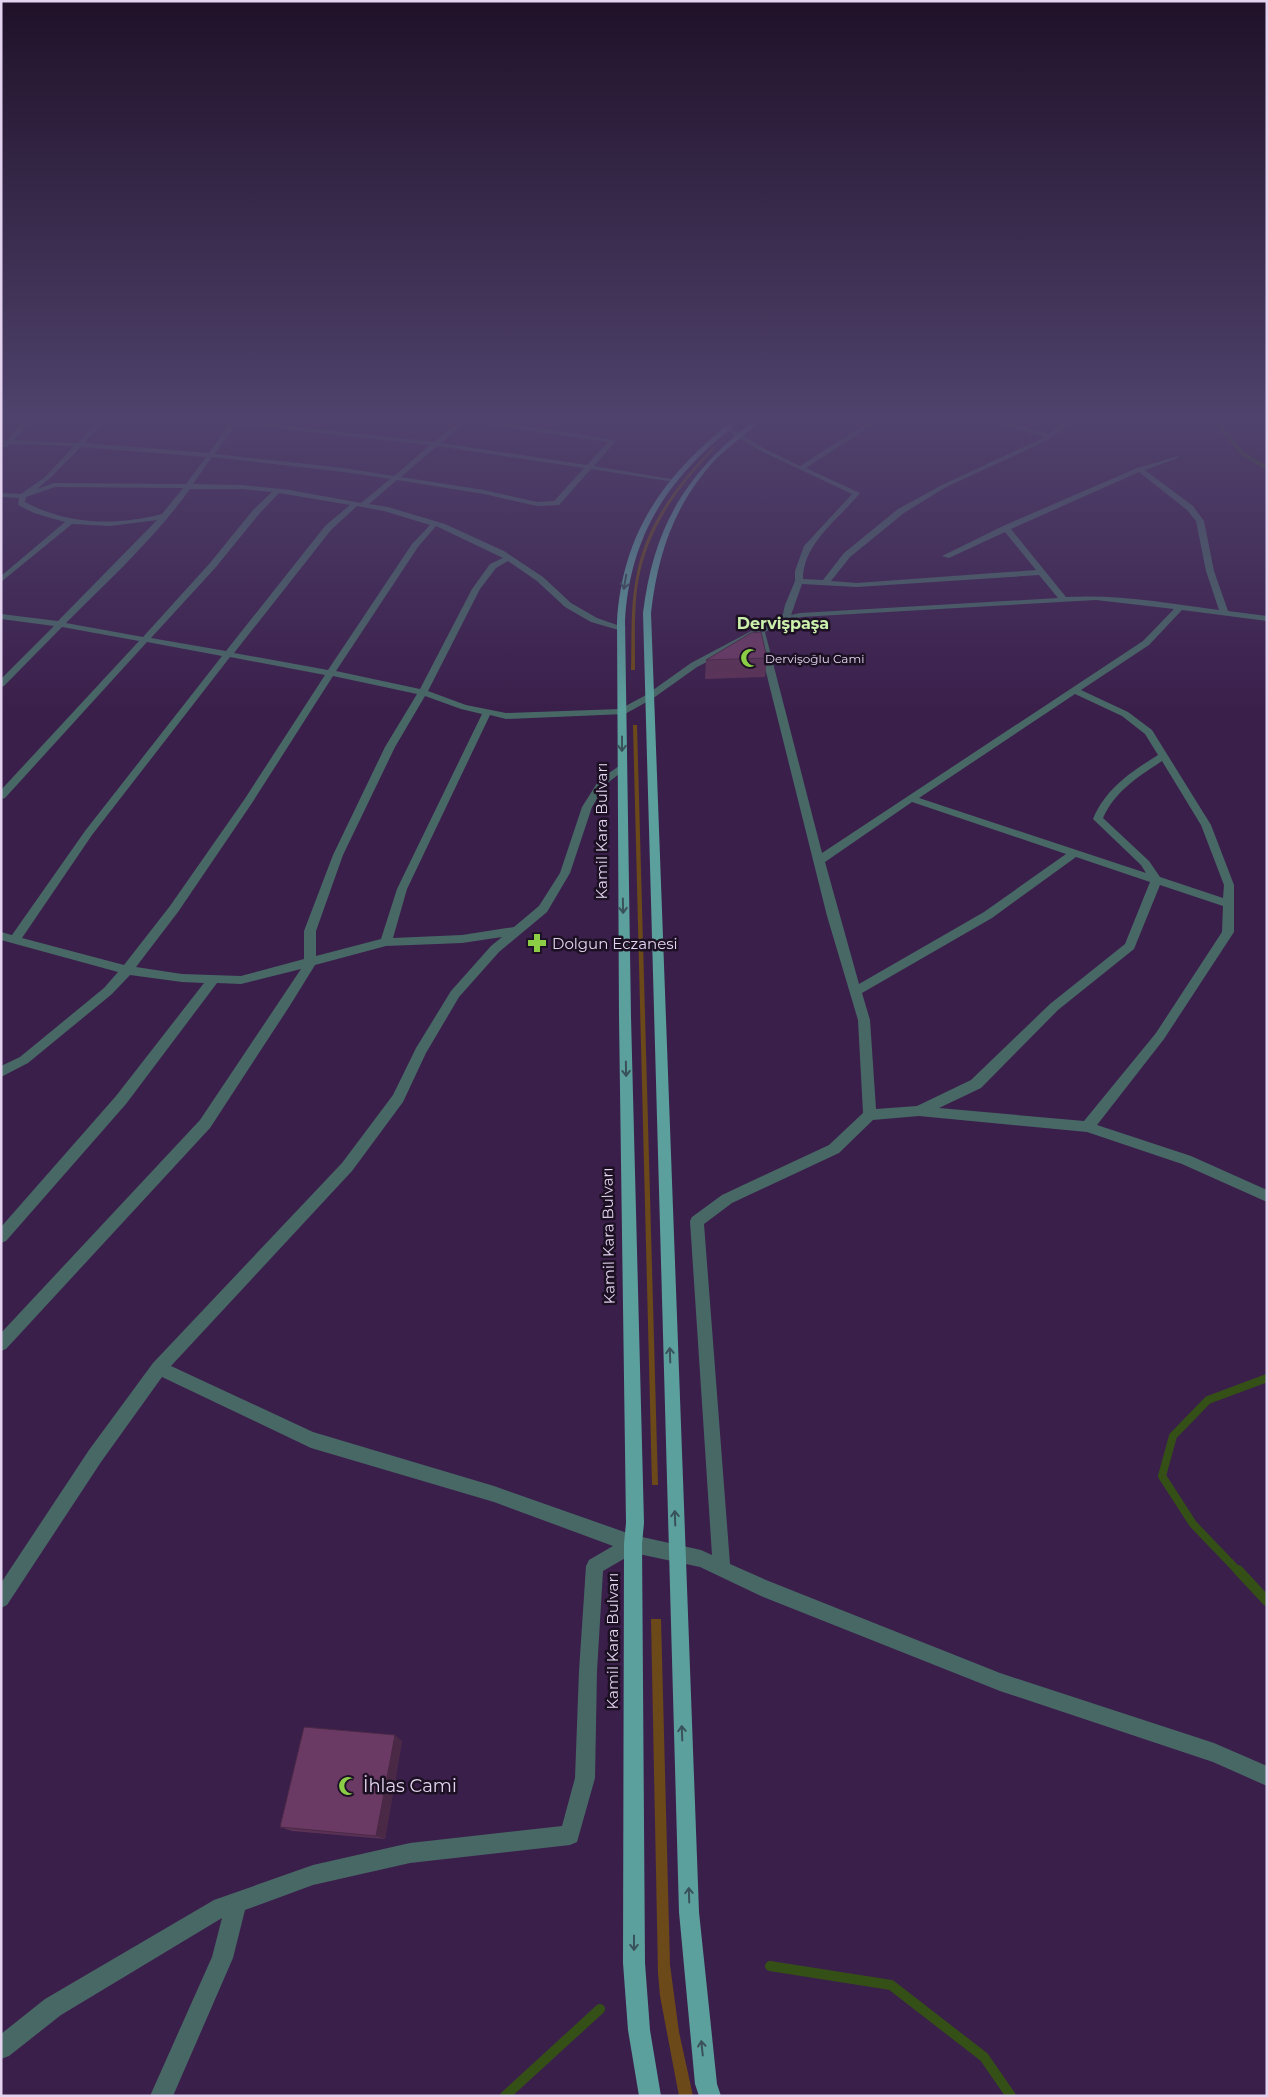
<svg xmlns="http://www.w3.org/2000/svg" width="1268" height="2097" font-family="Montserrat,sans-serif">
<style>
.green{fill:#6c4918}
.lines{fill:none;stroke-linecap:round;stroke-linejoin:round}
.stream-far2{stroke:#345017;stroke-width:4}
.stream-far1{stroke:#345017;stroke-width:8}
.stream{stroke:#345017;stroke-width:10}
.minor{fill:#486866;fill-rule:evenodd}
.major{fill:#5ca09d;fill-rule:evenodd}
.wall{fill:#5b3256}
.shaded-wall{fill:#4a2946}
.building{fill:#6a3a64;stroke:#4a2946}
.oneway{stroke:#39515a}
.labels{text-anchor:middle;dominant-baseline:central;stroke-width:5;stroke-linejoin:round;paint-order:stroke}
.far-poi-label{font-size:12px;fill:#e4d4f0;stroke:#1c1023;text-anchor:start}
.street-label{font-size:15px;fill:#e4d4f0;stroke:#1c1023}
.poi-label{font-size:15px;fill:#e4d4f0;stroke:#1c1023;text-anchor:start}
.far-district-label{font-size:16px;font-weight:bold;fill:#caf0ab;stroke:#1c1023}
.near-poi-label{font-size:18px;fill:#e4d4f0;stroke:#1c1023;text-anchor:start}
</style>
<rect width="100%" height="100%" fill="#3b1f4b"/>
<path class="green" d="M713 447H716C677 488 645 531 637 589 634 616 635 643 635 670H631C632 639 630 608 636 578 645 525 677 484 713 447Z
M633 725H637L658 1485H652Z
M651 1619H661L670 1965 679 2032 693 2096H679L660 1996 658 1973Z"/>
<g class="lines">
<path class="stream-far2" d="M1212 417 1243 454 1267 468"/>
<path class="stream-far1" d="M1239 1572 1193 1524 1162 1476 1173 1436 1208 1400 1267 1378"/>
<path class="stream" d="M1238 1570 1267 1601
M770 1966 891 1985 984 2057 1011 2096
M505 2096 600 2009"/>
<path class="minor" d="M28 417H35L14 440 78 443 102 417H109L84 443 209 453 230 423 190 417 233 420 235 417H241L239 420 434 442 462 419 459 417H471L615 440V442L594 466 677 480 674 482 591 469 559 505 537 506 484 494 397 480 369 504 388 507 445 524 504 551 543 577 571 603 597 618 626 628 622 631 591 622 565 607 537 581 508 561 496 568 480 589 428 691 466 705 506 713 620 709 646 695 691 663 757 628 782 618 785 605 795 581V571L804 546 852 494 759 450 705 417 717 419 763 448 800 466 876 417H884L806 468 860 493C839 519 803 543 803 579L823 580 844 553 898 509 942 485 1045 437 972 417H984L1049 434 1071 417H1079L1046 441 946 487 904 513 850 557 831 581 857 583 1036 570 1005 532 949 558 942 556 1003 526 1137 468 1178 456V458L1145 470 1193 506 1204 521 1214 571 1228 611 1267 616V621L1182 610 1149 645 1081 690 1128 712 1152 730 1211 825 1234 885V932L1164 1039 1097 1125 1191 1156 1267 1190V1202L1182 1164 1087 1132 919 1116 873 1120 839 1153 732 1203 704 1224 730 1564 766 1580 1000 1673 1214 1743 1267 1766V1786L1213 1762 1000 1691 761 1596 700 1567 634 1553 603 1571 597 1671 595 1778 577 1842 570 1845 410 1863 313 1885 245 1910 233 1958 173 2096H150L212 1957 222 1918 61 2015 9 2056 1 2059V2034L45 1999 214 1900 313 1865 410 1843 562 1826 575 1778 579 1671 586 1566 589 1560 613 1546 494 1502 311 1448 162 1377 101 1462 7 1605 1 1608V1583L89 1450 153 1363 342 1163 393 1095 416 1048 451 991 491 946 502 937 462 943 386 946 315 965 289 1007 210 1128 6 1349 1 1351V1333L200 1120 301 969 241 984 217 983 126 1104 6 1241 1 1243V1227L116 1096 204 983 182 982 130 975 112 994 28 1063 1 1077V1066L20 1057 104 988 118 972 1 940V932L12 935 85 831 222 656 147 642 5 798 1 799V790L139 641 62 627 4 686 1 687V679L54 626 1 619V614L58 621 157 520 110 526 72 524 1 582V576L65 522 34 513 18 505 19 498 1 497V493L21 494 45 477 74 446 10 444 7 447H3L1 440H7ZM467 421 475 423 608 442 587 465 441 443ZM236 424 430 445 394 476 344 468 215 454ZM437 446 584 468 554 501 537 502 484 490 401 477ZM81 447 206 457 186 484 54 483 37 489 49 479ZM212 457 344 472 390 479 361 503 290 490 242 485 193 484ZM1139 472 1187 510 1196 521 1206 571 1219 610C1168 603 1118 594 1066 597L1011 529ZM55 487 183 488 162 514C116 526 68 525 25 502L26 497ZM190 489H242L272 492 253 510 210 563 143 637 66 623C109 580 155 538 190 489ZM279 493 350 505 325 526 226 651 151 638 216 567 259 514ZM357 506 384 511 430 525 412 544 328 670 234 653 331 530ZM436 526 503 558 490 564 472 589 420 689 336 671 418 547ZM1039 575 1058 598 800 613 791 615 802 584 857 587ZM1096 600 1174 609 1143 641 822 853 765 632 778 625 801 617ZM757 636 827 916 858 1020 863 1113 829 1145 722 1195 692 1217 690 1221 712 1555 701 1550 633 1535 494 1486 313 1432 171 1366 352 1171 403 1102 426 1053 459 997 499 952 547 912 570 873 592 807 606 784 627 768 625 766H619L599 780 582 807 560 873 539 906 514 927 462 935 393 938 407 889 490 715 506 719 625 714 652 699 697 667ZM230 657 325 675 244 800 170 906 124 965 22 938 92 835ZM333 676 417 694 385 747 333 855 304 931V959L241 976 182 974 136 967 178 912 252 803ZM1075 694 1122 716 1145 734 1158 755C1131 772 1106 788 1093 819L1141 865 1146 873 919 798ZM425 696 461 709 482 714 397 889 381 939 316 956V931L343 855 395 747ZM1162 761 1201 825 1224 885 1223 898 1160 877 1149 861 1103 818C1115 791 1138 777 1162 761ZM912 802 1066 854 984 912 859 984 825 862ZM1076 857 1150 882 1125 944 1050 1004 971 1080 917 1106 876 1109 870 1020 862 993 992 918ZM1160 885 1223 906 1222 932 1156 1033 1084 1121 939 1108 981 1088 1058 1010 1134 949Z"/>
<path class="major" d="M737 417H744C732 429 718 438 706 450 655 498 629 551 625 621L631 1017 644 1523 642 1544 645 1963 650 2030 661 2096H639L628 2030 623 1963 624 1544 626 1523 619 1017 617 621C623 529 666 473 737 417Z
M758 417H765C750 431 733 443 718 457 675 502 658 552 651 613L699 1912 717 2084 721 2096H699L695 2084 679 1912 643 613C654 524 687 472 758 417Z"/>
</g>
<path class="wall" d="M767 658 765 677 705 679 706 660Z
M402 1741 385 1839 292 1831 280 1827Z"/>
<path class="shaded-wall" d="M395 1735 402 1741 385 1839 376 1836Z"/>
<path class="building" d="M761 632 767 658 706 660 751 633Z
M304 1727 395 1735 376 1836 280 1827Z"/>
<defs><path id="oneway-shaft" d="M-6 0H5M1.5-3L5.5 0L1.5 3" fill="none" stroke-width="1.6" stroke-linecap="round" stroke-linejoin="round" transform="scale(1.25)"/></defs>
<g class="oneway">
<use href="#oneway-shaft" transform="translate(625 582) rotate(100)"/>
<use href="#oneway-shaft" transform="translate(622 744) rotate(90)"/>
<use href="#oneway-shaft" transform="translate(623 906) rotate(89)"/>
<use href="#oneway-shaft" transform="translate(626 1069) rotate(89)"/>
<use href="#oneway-shaft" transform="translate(670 1355) rotate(-92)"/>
<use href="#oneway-shaft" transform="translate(675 1518) rotate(-92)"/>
<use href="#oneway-shaft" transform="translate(682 1733) rotate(-92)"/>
<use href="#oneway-shaft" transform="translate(689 1895) rotate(-92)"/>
<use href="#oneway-shaft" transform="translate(634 1943) rotate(90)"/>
<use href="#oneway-shaft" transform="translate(702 2048) rotate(-96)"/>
</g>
<linearGradient id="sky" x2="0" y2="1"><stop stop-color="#201129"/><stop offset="0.59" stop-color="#4f426c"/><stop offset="1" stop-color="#4f426c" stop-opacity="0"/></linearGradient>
<rect width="1268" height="711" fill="url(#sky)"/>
<defs>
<g id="mosque-bare" transform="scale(1.5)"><path d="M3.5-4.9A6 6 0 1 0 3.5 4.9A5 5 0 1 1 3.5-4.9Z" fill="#8bce46" stroke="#1c1023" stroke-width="2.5" paint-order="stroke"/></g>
<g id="pharmacy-bare" transform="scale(1.5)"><path d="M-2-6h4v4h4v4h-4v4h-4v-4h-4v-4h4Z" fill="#8bce46" stroke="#1c1023" stroke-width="2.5" paint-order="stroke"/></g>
</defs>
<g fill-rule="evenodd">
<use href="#mosque-bare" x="750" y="658"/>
<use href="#pharmacy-bare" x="537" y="943"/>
<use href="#mosque-bare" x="348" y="1786"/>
</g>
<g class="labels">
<g class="far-poi-label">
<text x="765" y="658">Dervişoğlu Cami</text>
</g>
<g class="street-label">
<text transform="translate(601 831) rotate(-90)">Kamil Kara Bulvarı</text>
<text transform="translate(608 1236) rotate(-91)">Kamil Kara Bulvarı</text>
<text transform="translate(612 1641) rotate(-90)">Kamil Kara Bulvarı</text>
</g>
<g class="poi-label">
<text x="552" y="943">Dolgun Eczanesi</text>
</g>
<g class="far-district-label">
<text x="783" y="623">Dervişpaşa</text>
</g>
<g class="near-poi-label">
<text x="363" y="1786">İhlas Cami</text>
</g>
</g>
<rect width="1268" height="2097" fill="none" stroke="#e4d4f0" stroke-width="5"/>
</svg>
